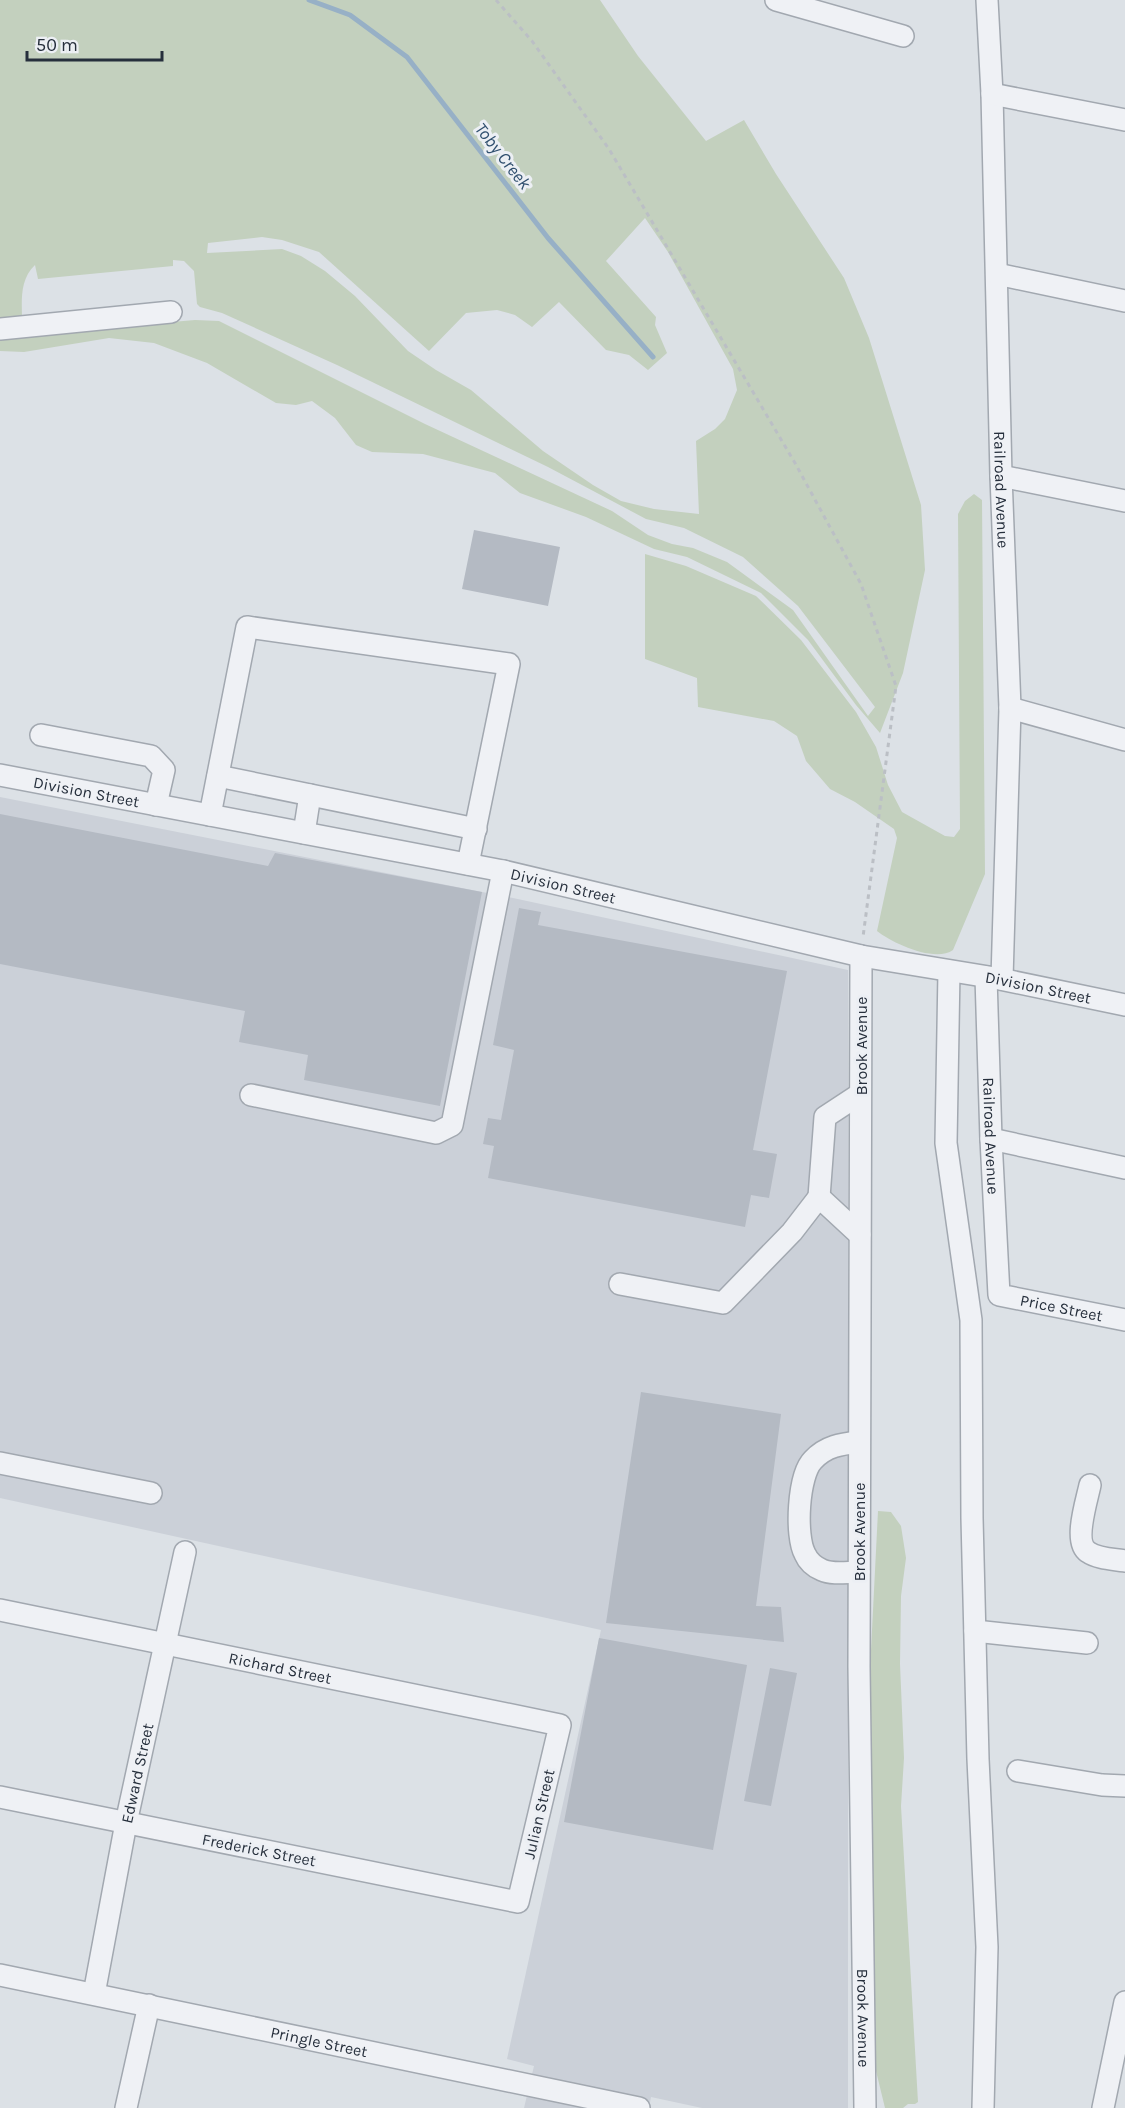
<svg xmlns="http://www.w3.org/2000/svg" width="1125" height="2108" font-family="Karla,sans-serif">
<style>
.built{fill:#cbd0d8}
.green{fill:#c3d0be;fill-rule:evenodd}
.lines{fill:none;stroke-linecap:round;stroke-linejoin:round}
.stream{stroke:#97b0c6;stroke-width:5}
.building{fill:#b4bac3}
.minor-casing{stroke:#a2a8b0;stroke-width:24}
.path{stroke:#bbbfc5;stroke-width:3;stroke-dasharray:4.5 4.5;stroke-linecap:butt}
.minor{stroke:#eff1f5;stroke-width:21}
.labels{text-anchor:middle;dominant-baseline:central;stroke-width:6;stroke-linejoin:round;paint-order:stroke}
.street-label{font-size:16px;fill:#262f3c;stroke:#eceff4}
.water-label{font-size:18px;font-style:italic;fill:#31506f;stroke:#eceff4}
</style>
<rect width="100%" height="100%" fill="#dce1e6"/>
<path class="built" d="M0 797 513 898 848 970V2108H702L651 2097 649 2108H524L534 2066 507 2059 601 1630 0 1498Z"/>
<path class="green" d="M0 0H600L638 56 706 141 744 120 776 174 844 278 869 338 921 505 925 570 903 673 880 733 856 705 808 640 761 593 687 557 654 549 586 517 520 493 495 473 423 454 372 452 356 445 335 418 312 401 296 405 276 403 207 363 154 343 109 338 24 352 0 351V337L195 320 219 321 425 424 612 511 648 535 672 544 693 548 727 562 793 610 868 716 875 707 798 606 743 557 684 528 646 519 548 467 337 365 222 313 200 307 197 304 194 271 184 261 173 260V266L38 279 35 265C19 280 22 302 22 321L0 323ZM645 218 668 252 733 369 737 390 725 419 715 429 696 441 699 514 654 509 621 501 593 485 543 451 471 390 436 370 408 351 355 296 325 271 301 256 282 249 207 253 208 243 262 237 282 240 319 252 429 351 466 313 497 310 515 315 532 327 559 302 606 350 629 355 648 370 667 353 655 325 656 317 606 261Z
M974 494 982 500 985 874 953 950C935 963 892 943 877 931L897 838 894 829 855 802 830 789 806 761 797 736 774 721 698 707 697 678 645 659V554L686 566 756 596 801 640 856 712 876 747 888 785 902 812 945 836 954 837 960 829 958 514 965 501Z
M878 1511 891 1512 901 1526 906 1558 901 1596 900 1664 904 1758 901 1806 918 2102 915 2104H908L903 2108H885L876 2071 866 1674 871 1650Z"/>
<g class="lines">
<path class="stream" d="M309 0 350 15 407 57 548 238 653 357"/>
</g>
<path class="building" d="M474 530 560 547 548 606 462 589Z
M0 814 268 866 275 853 482 892 440 1106 304 1080 308 1055 239 1042 245 1011 0 964Z
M519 908 541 912 538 925 787 971 753 1150 777 1154 769 1198 751 1195 745 1227 488 1178 494 1146 483 1144 488 1118 501 1120 514 1050 493 1045Z
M641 1392 781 1414 756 1606 781 1607 784 1642 606 1623Z
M599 1638 747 1665 713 1850 564 1822Z
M770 1668 797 1673 771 1806 744 1801Z"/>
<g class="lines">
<g class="minor-casing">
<g id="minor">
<path d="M776 0 903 36"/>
<path id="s1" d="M987 0 992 94 1001 476 1010 708 1002 979"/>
<path d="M992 94 1125 120"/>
<path d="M997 274 1125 301"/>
<path d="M0 329 171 312"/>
<path d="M1001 476 1125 501"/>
<path d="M1010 708 1125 740"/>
<path d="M41 735 151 756 164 770 156 805"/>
<path id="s2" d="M0 775 503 871 861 956 995 978 1125 1005"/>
<path d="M218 776 476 829"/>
<path d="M210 815 247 627 509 664 468 864"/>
<path d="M304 833 310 795"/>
<path id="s3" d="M861 956 859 1667 865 2108"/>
<path d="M949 971 946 1143 971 1320 972 1518 978 1759 987 1947 983 2108"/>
<path id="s4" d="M986 977 991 1139 999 1295 1125 1320"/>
<path d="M251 1095 436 1133 452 1125 503 871"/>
<path d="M991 1139 1125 1168"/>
<path d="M819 1197 825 1117 860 1094"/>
<path d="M620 1284 723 1303 792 1232 819 1197 860 1235"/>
<path d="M0 1463 151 1493"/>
<path d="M1090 1485C1087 1500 1073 1542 1088 1552 1098 1559 1114 1559 1125 1561"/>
<path d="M859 1572C847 1572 833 1575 822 1570 815 1567 808 1561 805 1554 795 1536 798 1475 813 1460 826 1446 841 1444 859 1442"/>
<path id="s5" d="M0 1610 560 1725 518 1902 0 1797"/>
<path d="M975 1631 1087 1643"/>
<path d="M1018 1771 1102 1785 1125 1786"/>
<path id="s6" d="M0 1975 639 2108"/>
<path id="s7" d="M94 1994 126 1823 185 1552"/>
<path d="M126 2108 149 2005"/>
<path d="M1103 2108 1125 2002"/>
</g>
</g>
<path class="path" d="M496 0 532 41 609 149 795 463 861 584 896 686 863 937"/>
<use href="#minor" class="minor"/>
</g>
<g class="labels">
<g class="street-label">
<text stroke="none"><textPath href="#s1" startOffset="490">Railroad Avenue</textPath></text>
<text stroke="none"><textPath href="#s2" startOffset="88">Division Street</textPath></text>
<text stroke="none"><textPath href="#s2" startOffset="574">Division Street</textPath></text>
<text stroke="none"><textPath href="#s2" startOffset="1060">Division Street</textPath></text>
<text transform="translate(861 1046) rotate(-90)">Brook Avenue</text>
<text stroke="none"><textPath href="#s4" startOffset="159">Railroad Avenue</textPath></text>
<text stroke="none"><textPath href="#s4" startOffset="382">Price Street</textPath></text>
<text transform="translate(859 1532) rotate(-90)">Brook Avenue</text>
<text stroke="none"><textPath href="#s5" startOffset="286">Richard Street</textPath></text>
<text stroke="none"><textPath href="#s7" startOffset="225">Edward Street</textPath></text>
<text transform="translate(539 1814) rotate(-77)">Julian Street</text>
<text transform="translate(259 1850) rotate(11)">Frederick Street</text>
<text stroke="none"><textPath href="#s3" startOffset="1062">Brook Avenue</textPath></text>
<text stroke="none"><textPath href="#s6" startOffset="326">Pringle Street</textPath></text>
</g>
<g class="water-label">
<text transform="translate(503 156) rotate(52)">Toby Creek</text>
</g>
</g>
<path d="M27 51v9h135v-9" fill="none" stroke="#262f3c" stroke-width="3"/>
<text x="36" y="51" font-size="18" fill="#262f3c" stroke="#eceff4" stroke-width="4.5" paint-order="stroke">50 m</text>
</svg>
